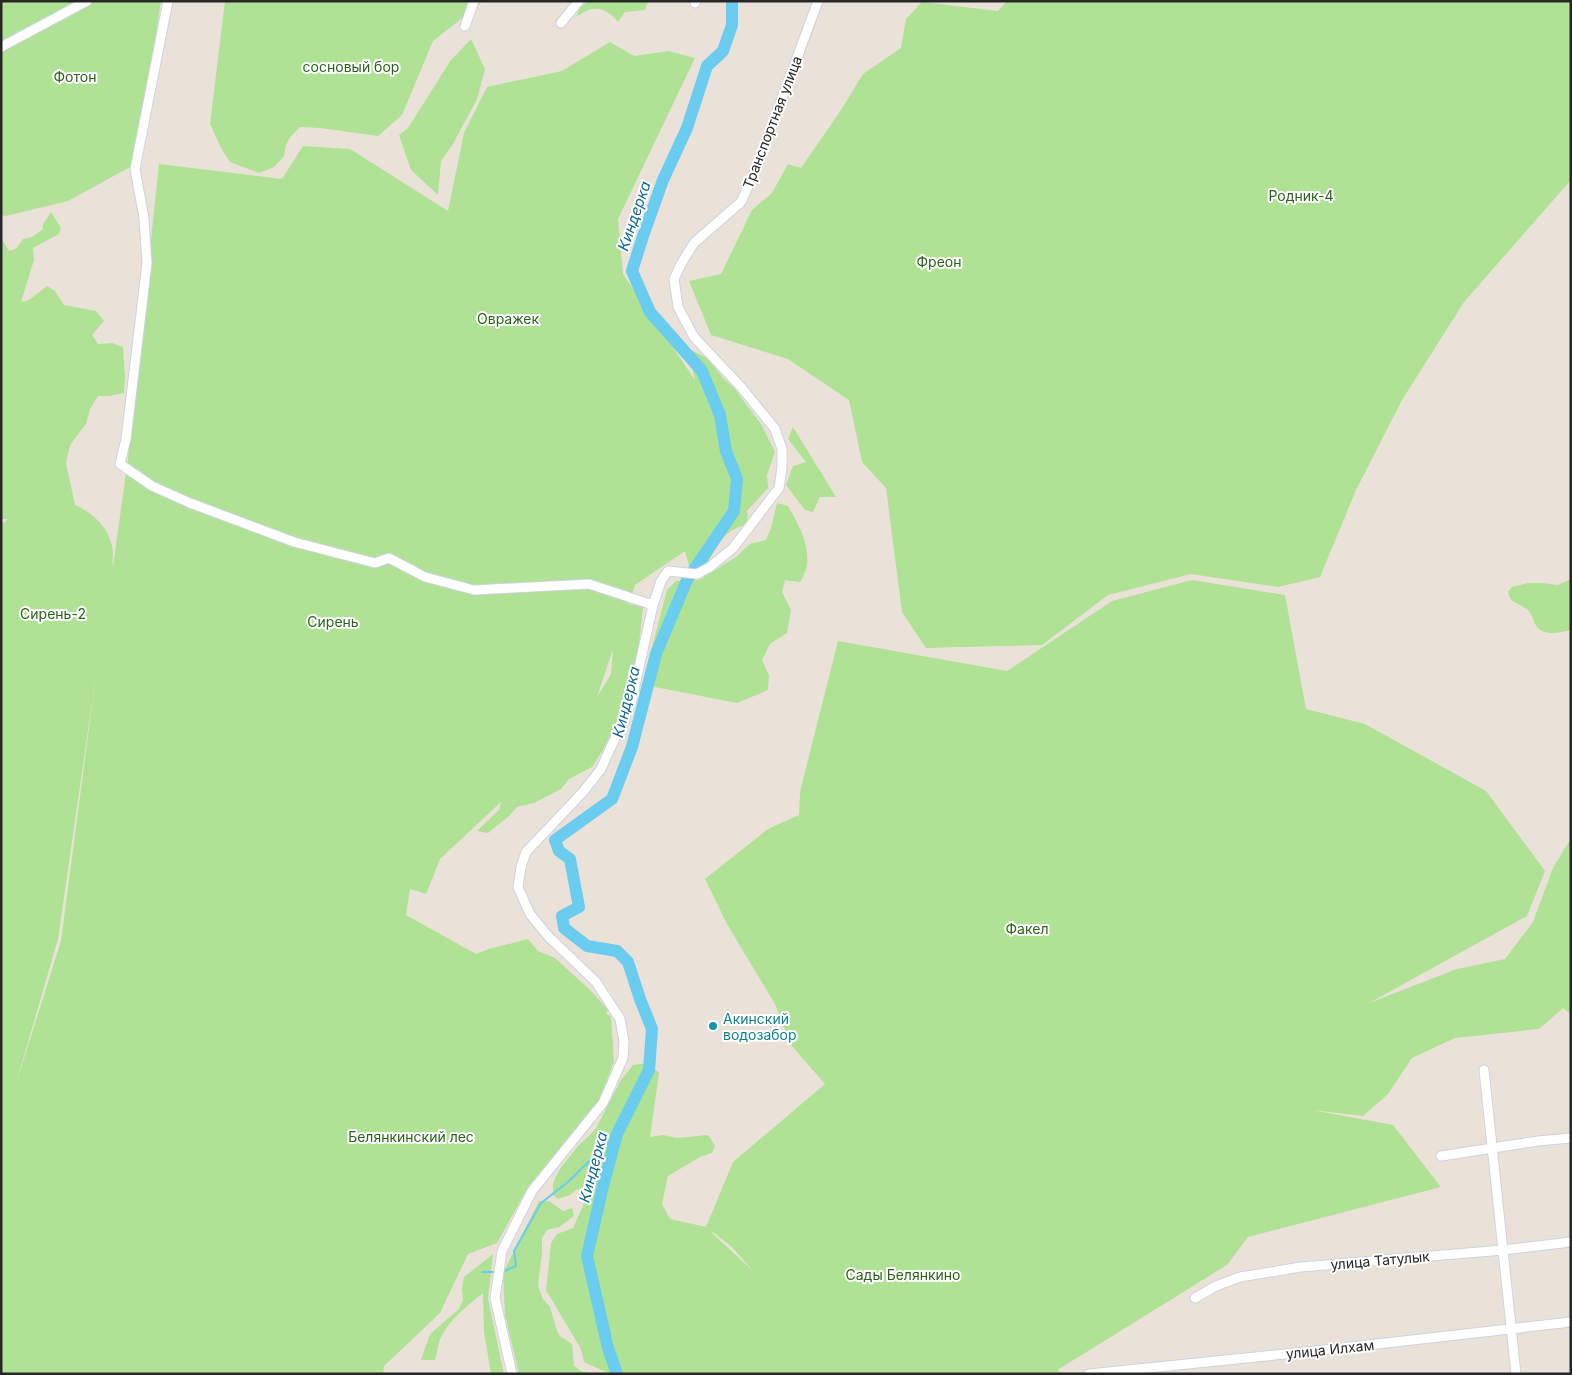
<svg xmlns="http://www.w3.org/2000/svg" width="1572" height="1375" font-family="Inter,sans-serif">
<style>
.green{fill:#afe294;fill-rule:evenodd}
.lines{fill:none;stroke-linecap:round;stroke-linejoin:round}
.stream{stroke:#6accee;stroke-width:2}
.river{stroke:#6accee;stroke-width:12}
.minor-casing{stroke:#ced2e1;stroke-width:11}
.minor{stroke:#fff;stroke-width:9}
.culture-dot{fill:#0f9aa8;stroke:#fff;stroke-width:2}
.labels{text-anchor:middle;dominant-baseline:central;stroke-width:4;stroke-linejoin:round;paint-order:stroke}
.park-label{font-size:14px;fill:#296319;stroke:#fff}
.street-label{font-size:14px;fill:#272727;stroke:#fff}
.culture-label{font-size:14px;fill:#0d838f;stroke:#fff;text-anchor:start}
.water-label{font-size:15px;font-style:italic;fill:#0d6896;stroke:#fff}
</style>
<rect width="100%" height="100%" fill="#eae2d8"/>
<path class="green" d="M1 1H161L135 169 130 167 68 201 6 216 1 215Z
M225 1H481L480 4 433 41 402 115 378 136 320 128 300 127 291 136 286 145 284 156 274 167 259 173 230 162 221 148 210 124Z
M588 1H640L648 2 645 10 625 12 618 22C612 14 602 7 592 9 587 10 580 14 576 17L580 8Z
M1007 1H1571V180L1464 302 1402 400 1356 490 1320 577 1278 587 1191 574 1108 595 1042 645 926 648 902 612 886 488 862 462 849 400 788 359 711 335 689 281 721 274 752 210 772 193 788 164 801 168 841 110 863 74 901 48 906 19 922 2 998 11Z
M471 39 485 69 477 99 453 144 441 161 438 195 411 170 399 135 408 128 451 60Z
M610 42 634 56 669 51 695 58 618 219 623 274 695 380 692 368 691 350 709 359 723 378 734 388 761 424 775 452 767 475 768 488 747 511 748 524C721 532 720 542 707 564L690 569 685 551 635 585 629 604 643 607 638 655 624 707 603 750 592 767 569 779 561 789 534 803 517 807 509 816 488 833 477 831 499 810 501 802 440 859 426 894 410 889 406 915 476 954 489 949 528 939 538 951 555 958 590 990 608 1010 606 1013 611 1016 614 1062 599 1100 528 1187 497 1243 468 1254 440 1313 384 1366 383 1374H1V522L3 523 8 519H1V238L9 251 17 248 23 239 32 237 43 229V224L51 212 61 228 59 234 33 248 34 260 21 302 29 300 47 286 55 291 64 305 96 311 104 321 92 335 98 344 112 343 123 347 125 377 124 393 109 396H98L90 409 86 424 70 445 66 463 75 505C93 513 108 527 112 546 114 553 112 560 113 567L128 458 159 164 282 179 303 146 350 149 448 211 464 133 487 87 562 71ZM613 649 611 674 597 697ZM96 675 61 941 15 1087 58 939Z
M793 427 836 497H820L813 512 805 510 786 485 793 466 806 462 788 439Z
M777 503 788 506C801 529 817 557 800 582L785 580 782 592 791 610 787 633 770 644 762 660 769 675 768 690 737 703 655 687 645 674 667 590 676 581 699 580 736 557 750 544 766 540 771 528Z
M1571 579V630C1559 633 1542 637 1535 624 1533 619 1531 613 1528 610 1520 603 1510 604 1508 592L1512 587 1528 583H1543L1558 585Z
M1192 580 1285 595 1306 709 1365 724 1486 791 1545 871 1527 916 1369 1003 1457 969 1505 959 1533 922 1553 868 1571 838V1014L1563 1008 1539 1029 1455 1038 1412 1058 1388 1094 1363 1116 1312 1110 1393 1125 1441 1187 1248 1237 1227 1265 1059 1369 1058 1374H610L584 1362 581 1349 546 1290 551 1243 557 1234 573 1228 583 1206 585 1197 577 1189 570 1195 558 1199 553 1195V1183L561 1167 579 1145 595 1130 621 1080 633 1065 649 1063 659 1073 650 1137 663 1135 677 1138 708 1135 715 1146 712 1153 700 1157 668 1176 662 1204 670 1219 706 1227 733 1162 825 1084 791 1045 775 1004 727 924 705 879 768 829 799 815 800 792 838 641 1007 671 1112 601ZM713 1232 733 1248 753 1271 712 1233Z
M539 1201H549L563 1211 572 1208 574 1216 559 1227 547 1230 542 1238V1253L538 1286 543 1299 550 1307 557 1331 560 1336 572 1344 574 1366 581 1371 592 1374H519L505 1315 503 1273Z
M493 1254 488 1299 504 1374H491L484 1332 483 1293C468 1305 450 1319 441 1337 438 1344 437 1352 435 1360H421L430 1334 459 1309 463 1300 462 1289 464 1277Z"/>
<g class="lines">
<path class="stream" d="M482 1272H495
M502 1272 516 1266 514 1251 541 1203 568 1182 617 1134"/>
<path class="river" d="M617 1374 608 1348 587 1256 602 1190 617 1134 649 1070 652 1029 640 999 628 962 617 951 587 946 564 928 562 916 579 907 570 859 559 851 555 840 612 799 632 747 656 654 687 580 734 511 737 479 726 451 720 415 702 371 650 312 632 271 643 236 663 180 687 128 707 66 723 51 732 25V1"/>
<g class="minor-casing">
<path id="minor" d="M168 1 135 169 144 218 147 263 126 439 120 464 152 486 190 503 294 542 375 563 389 558 425 577 474 590 589 584 653 605
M695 3 696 1
M561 23 579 1
M465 26 474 1
M1 47 87 1
M1484 1070 1516 1374
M1441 1156 1538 1141 1571 1138
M1195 1298 1216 1286 1240 1277 1301 1267 1503 1250 1571 1242
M512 1374 495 1298 502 1251 532 1191 603 1103 623 1058 624 1041 620 1019 596 982 548 936 530 914 518 887 521 867 526 852 583 792 601 769 631 703 653 605 661 581 668 571 697 574 710 567 733 548 779 488 782 467V449L775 429 741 387 694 337 678 307 674 279 681 264 694 243 741 202 756 169 818 1
M1089 1374 1315 1351 1571 1322"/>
</g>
<use href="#minor" class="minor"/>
</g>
<circle class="culture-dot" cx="713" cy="1026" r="5"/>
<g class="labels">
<g class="park-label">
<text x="351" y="66">сосновый бор</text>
<text x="75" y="76">Фотон</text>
<text x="1301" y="195">Родник-4</text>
<text x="939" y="261">Фреон</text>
<text x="508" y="318">Овражек</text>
<text x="53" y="613">Сирень-2</text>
<text x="333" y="621">Сирень</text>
<text x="1027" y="928">Факел</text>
<text x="411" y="1136">Белянкинский лес</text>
<text x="903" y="1274">Сады Белянкино</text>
</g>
<g class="street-label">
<text transform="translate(772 122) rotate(-69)">Транспортная улица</text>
<text transform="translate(1380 1260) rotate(-5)">улица Татулык</text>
<text transform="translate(1330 1349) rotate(-6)">улица Илхам</text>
</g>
<g class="culture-label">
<text x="723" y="1018">Акинский<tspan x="723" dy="16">водозабор</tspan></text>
</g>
<g class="water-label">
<text transform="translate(634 216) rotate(-71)">Киндерка</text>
<text transform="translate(626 702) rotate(-76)">Киндерка</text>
<text transform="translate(593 1167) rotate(-75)">Киндерка</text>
</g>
</g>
<rect width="1572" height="1375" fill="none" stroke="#272727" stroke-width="5"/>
</svg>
